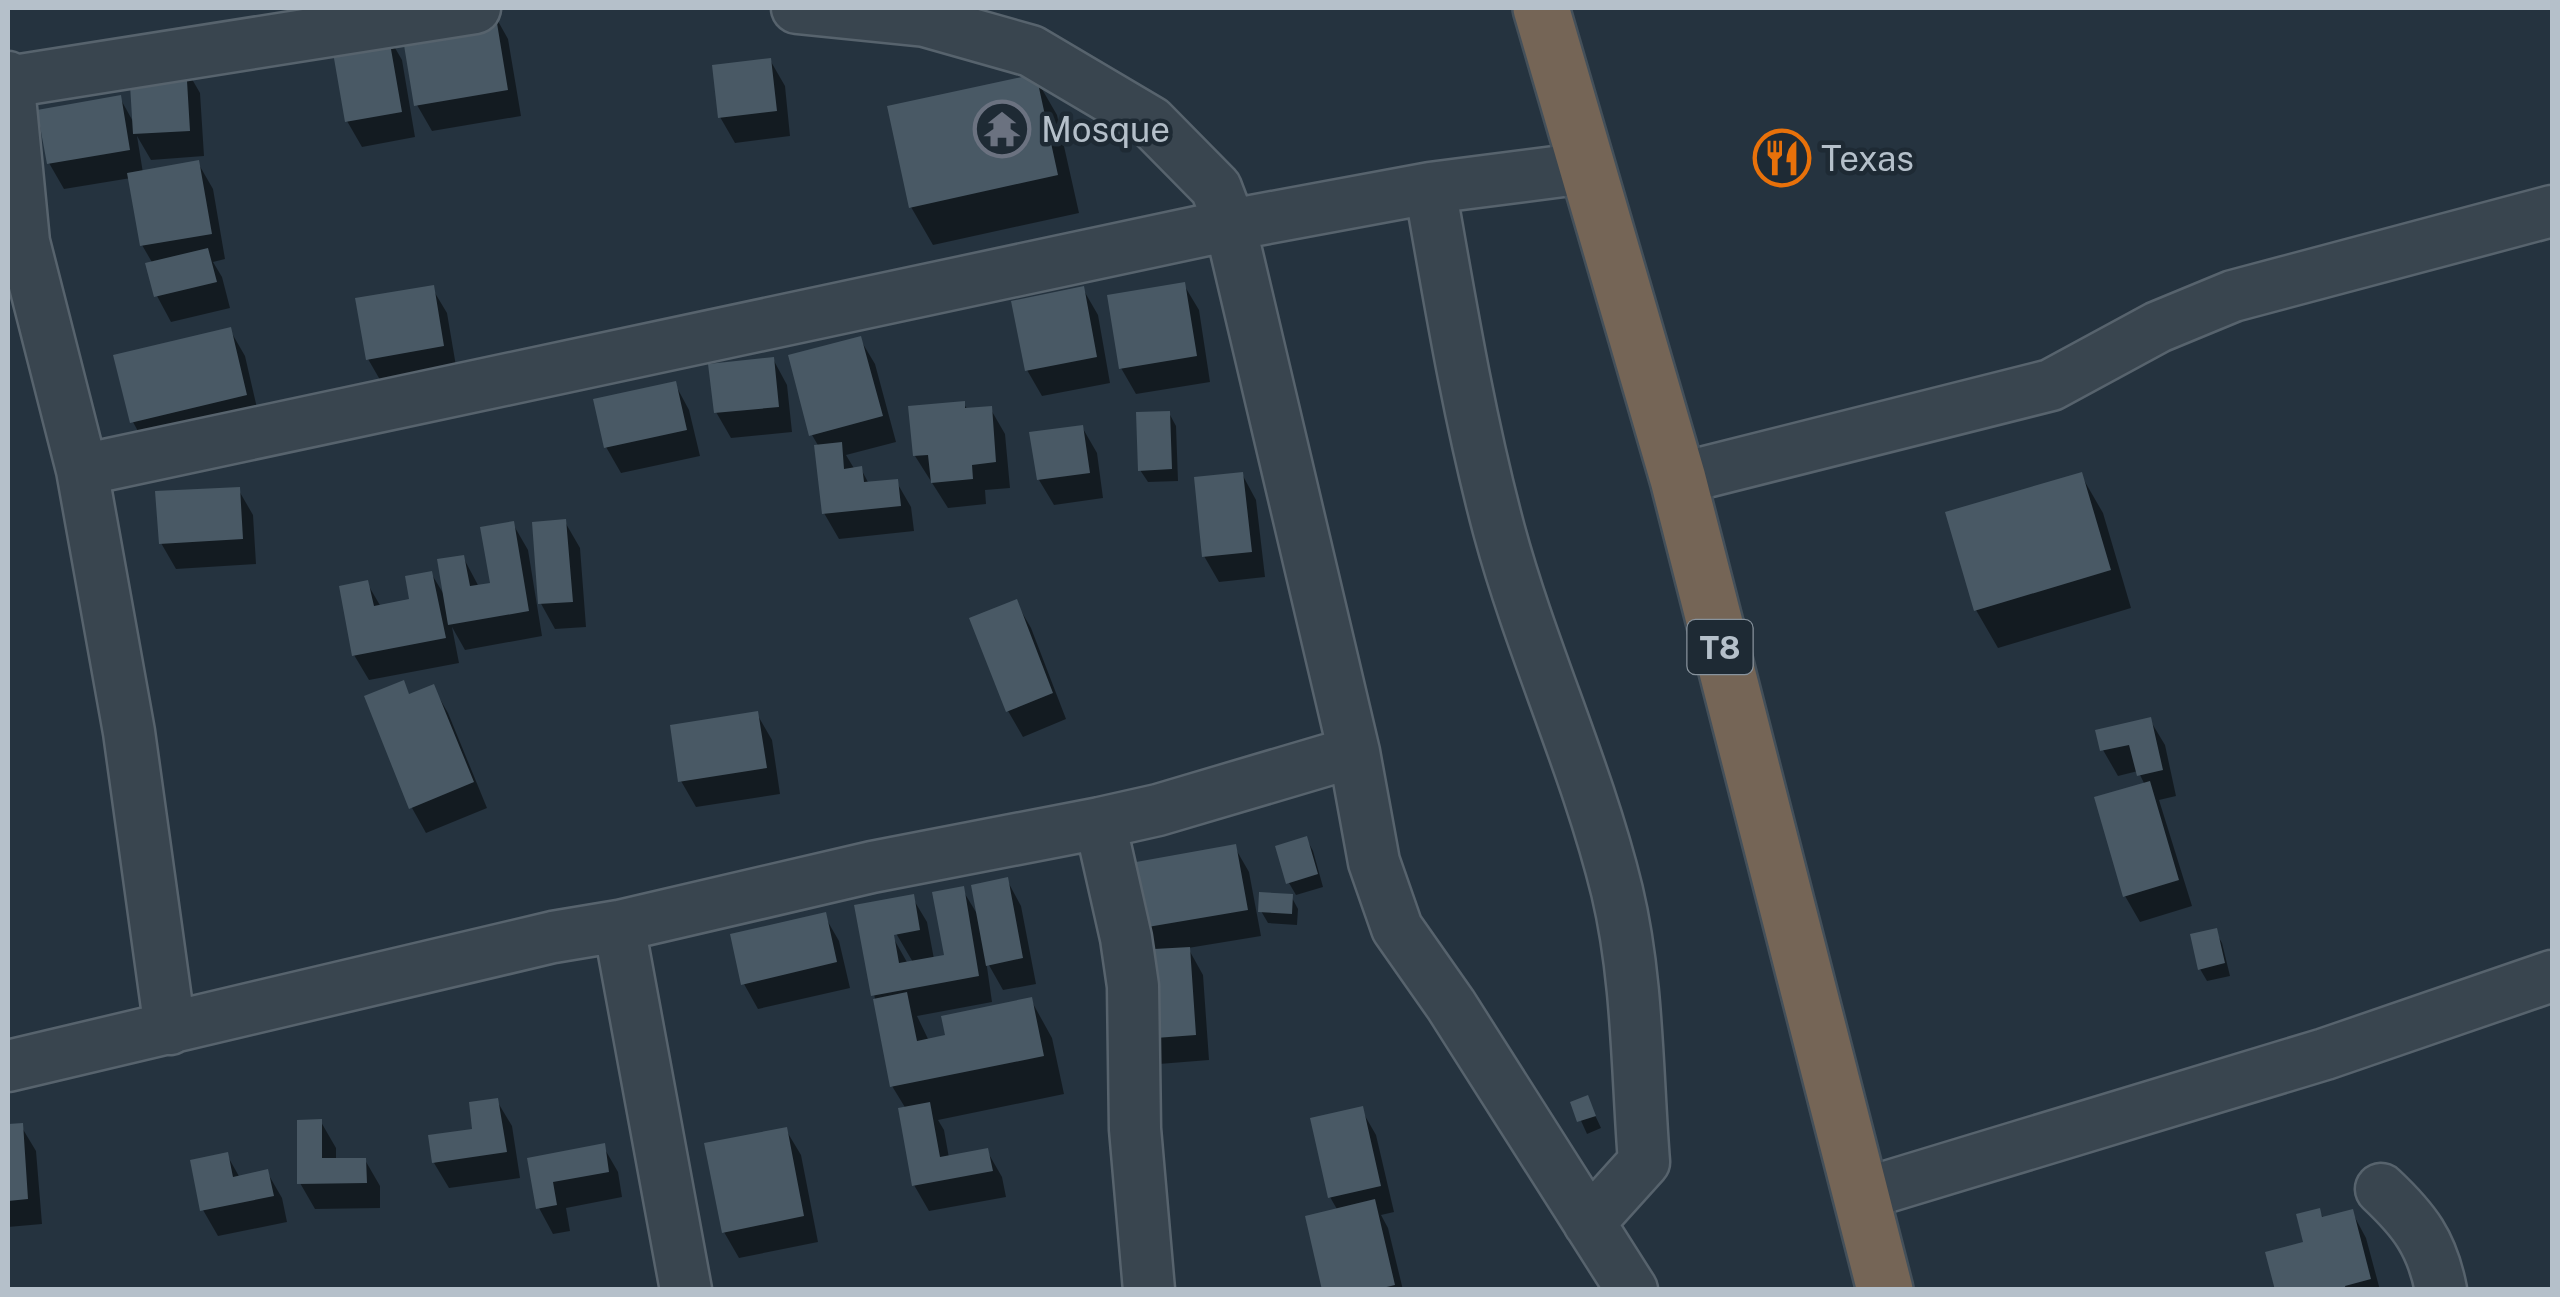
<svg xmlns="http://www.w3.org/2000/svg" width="2560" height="1297" font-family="'Public Sans',sans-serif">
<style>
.shadow{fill:#0007;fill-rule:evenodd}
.building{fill:#495965}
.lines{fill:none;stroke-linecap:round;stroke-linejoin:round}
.street-casing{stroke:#57636d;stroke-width:55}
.highway-casing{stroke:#44505a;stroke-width:60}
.street{stroke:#39454f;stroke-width:50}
.highway{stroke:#756556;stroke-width:55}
.labels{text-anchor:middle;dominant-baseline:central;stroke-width:9;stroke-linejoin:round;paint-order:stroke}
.shield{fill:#1e2a34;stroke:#88939d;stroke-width:2.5}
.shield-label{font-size:32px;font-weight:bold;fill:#b5c0ca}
.poi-label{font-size:35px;fill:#b5c0ca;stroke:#1e2a34;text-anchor:start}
</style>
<rect width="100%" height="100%" fill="#25333f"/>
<path class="shadow" d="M494 14 508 39 521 116 432 131 417 105Z
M387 34 402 60 415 137 362 147 347 121Z
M770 60 785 86 790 136 735 143 720 117Z
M185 67 200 93 204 156 151 160 137 136 143 173 198 163 213 189 225 259 213 262 222 277 230 308 171 322 157 296 148 265 153 264 142 245 131 178 64 189 49 163 120 98 135 125Z
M1035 77 1057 115 1079 213 933 245 911 207Z
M1184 285 1199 310 1210 382 1136 394 1121 368Z
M432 288 447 313 457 372 383 385 368 359Z
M1083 289 1098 315 1110 383 1042 396 1027 370Z
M230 330 245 356 260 421 147 448 133 422Z
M860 339 875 364 896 442 846 455 855 470 861 469 869 484 896 481 911 507 914 531 839 539 824 513 819 447 812 435Z
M773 359 787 385 792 432 731 438 716 412Z
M675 384 689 410 700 456 621 473 606 447Z
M963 403 968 410 990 408 1005 434 1010 488 985 490 986 504 948 508 915 456Z
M1169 413 1176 426 1178 481 1148 482 1140 470Z
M1082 427 1097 453 1103 498 1054 505 1039 480Z
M1242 474 1256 500 1265 577 1219 582 1204 556Z
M2081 475 2103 513 2131 608 1998 648 1976 610Z
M238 489 253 515 256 564 176 569 161 543Z
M565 522 580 548 586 627 555 629 539 600Z
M513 524 528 550 542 636 465 650 452 627 459 663 369 680 354 655 367 583 381 607 412 600 431 573 446 598 463 557 479 587 493 585Z
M1016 602 1031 628 1066 719 1023 737 1008 711Z
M433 687 448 713 487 808 426 833 412 808 410 697Z
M757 714 772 740 780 794 696 807 681 781Z
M2150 720 2165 745 2176 796 2159 800 2192 906 2140 922 2125 896 2145 785 2138 771 2118 776 2103 750 2098 731Z
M1306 838 1313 851 1323 887 1296 895 1289 883Z
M1234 846 1249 872 1261 936 1188 948 1203 975 1209 1060 1159 1064 1144 1038 1128 866Z
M1007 880 1021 906 1036 984 1003 990 986 960 992 1002 917 1016 929 1041 948 1037 1031 1000 1052 1038 1064 1094 938 1120 944 1130 949 1158 987 1151 1002 1177 1006 1197 929 1211 914 1185 906 1109 892 1086 857 907 912 897 927 922 934 959 946 957 962 889 979 917ZM890 923 914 964H908L886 925Z
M1291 896 1298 909 1297 925 1268 923 1261 911Z
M824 915 839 941 850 988 758 1009 744 984Z
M2215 931 2222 943 2230 976 2207 981 2200 969Z
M1587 1098 1601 1128 1587 1134 1573 1103Z
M497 1101 512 1126 520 1178 449 1188 434 1163 475 1131Z
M1361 1109 1376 1135 1394 1212 1381 1215 1388 1228 1403 1290H1325L1338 1211 1330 1197Z
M321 1122 336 1148V1160H365L380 1186V1208L315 1209 300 1183Z
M21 1126 36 1151 42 1224 8 1227V1127Z
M786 1130 801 1155 818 1242 739 1258 724 1232Z
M603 1146 618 1172 622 1197 566 1208 570 1231 553 1234 539 1208 530 1160Z
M227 1155 240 1178 267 1172 282 1198 287 1222 218 1236 203 1210Z
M2319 1211 2324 1219 2352 1212 2366 1238 2380 1290H2278L2306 1244Z"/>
<path class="building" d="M495 11 508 90 414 106 401 27Z
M388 32 402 112 345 122 331 41Z
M771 58 777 111 718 118 712 65Z
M186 64 190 131 133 134 129 68Z
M1036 74 1058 175 909 208 887 106Z
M121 95 130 150 47 164 37 110Z
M199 160 212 234 140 246 127 173Z
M208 248 217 282 154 297 145 263Z
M1185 282 1197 356 1119 369 1107 295Z
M434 285 444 346 366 360 355 298Z
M1084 286 1097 357 1025 371 1011 301Z
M231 327 247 395 130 423 113 355Z
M861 336 883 416 809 436 788 355Z
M774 357 779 407 714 413 708 364Z
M676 381 687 430 604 448 593 399Z
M965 401V408L992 406 996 462 972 465 973 479 931 483 928 455 913 456 908 406Z
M1170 411 1172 469 1138 471 1136 412Z
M1083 425 1090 473 1037 480 1029 432Z
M842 442 844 469 862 466 864 482 898 479 901 506 822 514 814 445Z
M1243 472 1252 552 1202 557 1194 477Z
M2082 472 2111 570 1974 611 1945 512Z
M240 487 243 539 159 544 155 491Z
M566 519 573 602 538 604 532 522Z
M514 521 529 611 448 625 437 559 464 555 470 586 490 583 480 527Z
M432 571 446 638 352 656 339 586 368 580 374 606 409 599 405 576Z
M1017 599 1053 693 1006 712 969 618Z
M404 680 409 694 434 684 474 782 409 809 364 696Z
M758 711 767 768 678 782 670 725Z
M2151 717 2163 770 2137 776 2129 745 2100 751 2095 730Z
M2150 781 2179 880 2123 897 2094 797Z
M1307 836 1318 874 1286 884 1275 846Z
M1236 844 1248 910 1136 929 1125 864Z
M1008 877 1023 958 986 966 971 885Z
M964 886 979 976 871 996 854 905 914 894 920 930 894 935 899 963 944 955 932 892Z
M1259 892 1293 894 1292 914 1258 912Z
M826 912 837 962 741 985 730 934Z
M2217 928 2225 963 2198 970 2190 934Z
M1190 947 1196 1035 1142 1039 1136 950Z
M907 992 917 1041 945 1035 941 1016 1032 997 1044 1056 890 1087 873 999Z
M1588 1095 1596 1116 1577 1122 1570 1102Z
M498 1098 507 1152 432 1163 428 1135 472 1129 469 1102Z
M930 1102 940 1157 988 1148 993 1171 912 1186 898 1108Z
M1363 1106 1381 1186 1328 1198 1310 1118Z
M322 1119V1158H366L367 1183 297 1184V1120Z
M23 1123 28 1199 8 1201V1124Z
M787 1127 804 1216 722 1233 704 1143Z
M605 1143 609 1172 553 1182 557 1205 536 1209 527 1158Z
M228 1152 233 1177 268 1169 274 1196 200 1211 190 1160Z
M1375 1199 1395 1285 1374 1290H1322L1305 1216Z
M2320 1208 2322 1217 2353 1209 2371 1279 2345 1286 2346 1290H2275L2265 1252 2303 1242 2296 1214Z"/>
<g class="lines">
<g class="street-casing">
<path id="street" d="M797 8 925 21 1031 51 1151 122 1216 188 1230 225 1354 752 1374 862 1397 928 1451 1005 1632 1290
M8 77 24 242 82 470 129 732 170 1029
M8 82 475 8
M1430 188C1450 302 1469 418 1499 530 1532 652 1587 768 1617 891 1638 979 1637 1072 1644 1162L1589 1223
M82 470 1230 225 1430 188 1586 168
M1678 479 2051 385 2158 327 2233 296 2552 211
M1100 823 1126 938 1133 986 1135 1129 1149 1290
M619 926 686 1290
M8 1066 553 937 619 926 872 867 1100 823 1158 810 1354 752
M2381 1189C2414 1220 2432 1243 2441 1290
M1860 1195 2325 1054 2552 976"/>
</g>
<g class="highway-casing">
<path id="highway" d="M1541 8 1678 479 1885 1290"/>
</g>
<use href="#street" class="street"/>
<use href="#highway" class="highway"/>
</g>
<defs>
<g id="temple-ring" transform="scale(2.875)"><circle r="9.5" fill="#1e2a34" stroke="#6b7280" stroke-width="1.5"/><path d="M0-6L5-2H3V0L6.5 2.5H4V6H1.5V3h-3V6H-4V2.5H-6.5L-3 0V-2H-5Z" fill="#6b7280"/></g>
<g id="restaurant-ring" transform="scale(2.875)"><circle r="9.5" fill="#1e2a34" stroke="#e8710a" stroke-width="1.5"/><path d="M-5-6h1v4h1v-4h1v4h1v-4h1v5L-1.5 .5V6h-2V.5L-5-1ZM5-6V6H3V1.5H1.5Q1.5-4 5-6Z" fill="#e8710a"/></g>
</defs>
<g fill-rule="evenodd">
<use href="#temple-ring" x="1002" y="129"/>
<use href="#restaurant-ring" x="1782" y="158"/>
</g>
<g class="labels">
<rect class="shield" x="1687.5" y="620" width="65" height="54" rx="8"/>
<g class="shield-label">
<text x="1720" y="647">T8</text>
</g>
<g class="poi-label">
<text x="1041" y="129">Mosque</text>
<text x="1821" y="158">Texas</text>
</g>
</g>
<rect width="2560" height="1297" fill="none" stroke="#b5c0ca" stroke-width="20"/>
</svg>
